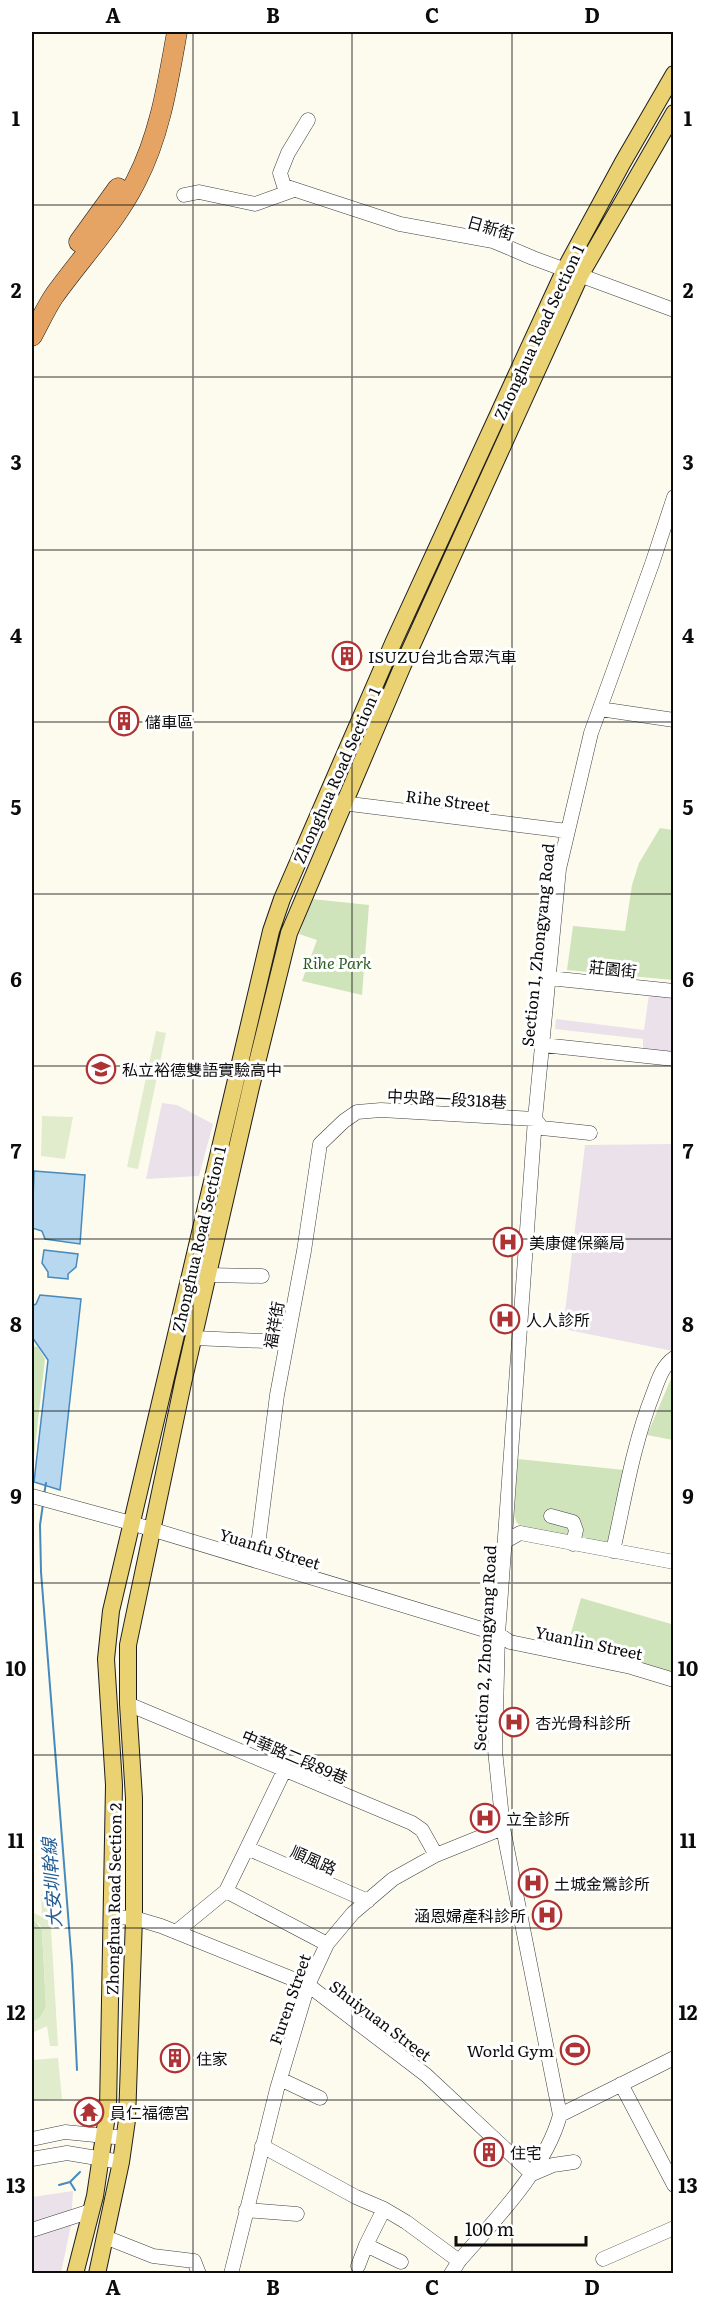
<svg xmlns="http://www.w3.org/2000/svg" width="705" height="2305" font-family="Literata,'Noto Sans TC',serif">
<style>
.industrial{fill:#eae1ea}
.green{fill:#cfe4bb}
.pitch{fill:#e0eccc}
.water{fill:#b8d8ef;stroke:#468abe;stroke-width:1.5}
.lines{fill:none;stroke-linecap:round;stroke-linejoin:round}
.stream{stroke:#468abe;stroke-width:2}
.minor-casing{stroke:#3f3f3f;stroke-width:15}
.major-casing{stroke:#1d1d1d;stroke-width:18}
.highway-casing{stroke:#1d1d1d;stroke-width:21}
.minor{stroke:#fff;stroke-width:14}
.major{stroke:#ead171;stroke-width:16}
.highway{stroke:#e5a464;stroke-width:20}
.grid{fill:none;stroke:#0c0c0c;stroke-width:1.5;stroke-opacity:0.55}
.labels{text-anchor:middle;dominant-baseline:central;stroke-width:6;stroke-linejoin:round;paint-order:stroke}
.street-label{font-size:16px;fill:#0c0c0c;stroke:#fff}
.poi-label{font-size:16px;fill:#0c0c0c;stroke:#fff;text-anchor:start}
.park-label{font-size:16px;font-style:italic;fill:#2e5d24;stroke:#fff}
.water-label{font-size:18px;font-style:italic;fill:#235d91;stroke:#fff}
.neatline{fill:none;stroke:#0c0c0c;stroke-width:2}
.grid-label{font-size:20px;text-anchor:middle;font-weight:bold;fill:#0c0c0c}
</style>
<rect width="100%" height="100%" fill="#fdfbee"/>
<path class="industrial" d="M649 994 673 996V1052L643 1049V1039L555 1029 556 1019 644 1030Z
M162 1103 177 1105 213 1124 199 1176 146 1179Z
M673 1144V1351L563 1329 585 1145Z
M73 2191 71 2225 61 2273H32V2197Z"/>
<path class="green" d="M660 828 673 830V980L567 970 573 926 625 931 632 885 639 863Z
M312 899 369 905 362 995 302 981 317 940 299 934Z
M32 1346 38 1347 45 1359 32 1474Z
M673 1374V1440L647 1435Z
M518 1459 624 1470 612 1538 605 1543 525 1529 517 1523 514 1516Z
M581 1598 671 1624 673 1615V1672L567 1647Z
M32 1918 36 1922 42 1930 46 2007 40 2018 32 2022Z"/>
<path class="pitch" d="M156 1031 166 1033 138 1169 127 1167Z
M42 1116 73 1117 65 1159 41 1156Z
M49 1894 58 2046H50L47 2026 32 2033V2022L40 2018 46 2007 42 1930 40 1925 32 1918V1912L42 1917 41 1895Z
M58 2058 62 2099 32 2100V2060Z"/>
<path class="water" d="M34 1171 85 1175 80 1244 45 1239 42 1231 32 1228Z
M44 1250 78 1254 76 1267 68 1274V1279L48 1277V1272L42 1263Z
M40 1295 81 1299 60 1490 34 1482 48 1360 32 1337V1306L36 1304Z"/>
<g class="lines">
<path class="stream" d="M44 1495 46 1483
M43 1504 40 1525 41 1572 72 1965 77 2070
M70 2182 75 2190
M59 2185 70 2182 80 2172"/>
<g class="minor-casing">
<path id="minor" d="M308 120 288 153 280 173 284 186 400 224 493 241 533 258 674 310
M184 195 199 192 255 204 294 190
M600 709 674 720
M326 801 567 831
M549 978 674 991
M543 1045 674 1059
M208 1275 262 1276
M194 1338 287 1342
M32 1496 131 1523 498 1634 510 1642 631 1667 674 1680
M551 1516 573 1522 576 1530 573 1544
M506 1541 520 1533 674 1562
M613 1551C625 1497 633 1445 653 1394 658 1381 662 1366 674 1358
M256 1561 277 1395 304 1251 320 1144 344 1121 357 1112 381 1110 535 1119 542 1128 590 1133
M128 1704 412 1823 422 1830 436 1855
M285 1769 247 1848 368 1901
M247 1848 226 1891 327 1944
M112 1917 134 1918 161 1926 308 1985 426 2075 532 2174 553 2165 574 2162
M176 1932 226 1891
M280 2079 320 2098
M621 2084 674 2185
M560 2115 674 2058
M32 2139 65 2132 125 2138
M262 2146 356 2197 384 2209 406 2222 459 2261
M32 2159 67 2153 121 2162
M246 2210 297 2214
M32 2230 91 2211
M105 2237 153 2256 194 2261 199 2274
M366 2245 384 2209
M603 2259 674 2228
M358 2266 366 2245 401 2262
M231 2274 277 2089 308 1985 327 1944 353 1913 393 1879 436 1855 503 1828
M451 2274 459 2261C495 2220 546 2168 560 2115L503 1828 495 1750 498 1634 535 1119 559 869 591 733 652 564 674 497"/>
</g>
<g class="major-casing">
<path id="major" d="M75 2274 95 2196 108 2109 114 1785 106 1659 111 1611 271 931 282 899 394 641 565 269 623 162 674 74
M97 2274 121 2162 127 2120 134 1918V1798L128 1704V1645L183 1383 251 1087 289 933 403 665 581 274 674 113"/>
</g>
<g class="highway-casing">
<path id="highway" d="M79 242 118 188
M32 336C39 323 46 308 54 296 81 258 115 223 136 181 160 135 168 82 177 32"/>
</g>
<use href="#minor" class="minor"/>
<use href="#major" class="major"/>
<use href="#highway" class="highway"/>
</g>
<path class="grid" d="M193 32V2274M352 32V2274M512 32V2274M32 205H674M32 377H674M32 550H674M32 722H674M32 894H674M32 1066H674M32 1239H674M32 1411H674M32 1583H674M32 1755H674M32 1928H674M32 2100H674"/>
<defs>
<g id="building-ring" transform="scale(1.5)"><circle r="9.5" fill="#fff" stroke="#ad3335" stroke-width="1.5"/><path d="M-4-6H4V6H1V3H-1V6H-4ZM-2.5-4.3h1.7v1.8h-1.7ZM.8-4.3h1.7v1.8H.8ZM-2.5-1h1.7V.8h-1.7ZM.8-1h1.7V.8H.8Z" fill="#ad3335"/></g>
<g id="school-ring" transform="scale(1.5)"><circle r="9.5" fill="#fff" stroke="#ad3335" stroke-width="1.5"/><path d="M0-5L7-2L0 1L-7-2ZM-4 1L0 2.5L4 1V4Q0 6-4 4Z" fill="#ad3335"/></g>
<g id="hospital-ring" transform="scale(1.5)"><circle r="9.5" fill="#fff" stroke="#ad3335" stroke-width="1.5"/><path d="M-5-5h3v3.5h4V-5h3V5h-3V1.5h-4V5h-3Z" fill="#ad3335"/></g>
<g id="stadium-ring" transform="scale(1.5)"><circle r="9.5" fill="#fff" stroke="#ad3335" stroke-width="1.5"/><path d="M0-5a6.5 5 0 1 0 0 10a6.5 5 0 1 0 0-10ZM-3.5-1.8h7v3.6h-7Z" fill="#ad3335"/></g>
<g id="temple-ring" transform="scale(1.5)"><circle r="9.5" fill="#fff" stroke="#ad3335" stroke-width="1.5"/><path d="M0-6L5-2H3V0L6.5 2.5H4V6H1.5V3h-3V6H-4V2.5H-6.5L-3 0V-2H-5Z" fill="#ad3335"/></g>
</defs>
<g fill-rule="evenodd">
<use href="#building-ring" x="347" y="656"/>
<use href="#building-ring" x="124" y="721"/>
<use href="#school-ring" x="101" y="1069"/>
<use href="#hospital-ring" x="508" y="1242"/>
<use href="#hospital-ring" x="505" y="1319"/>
<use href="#hospital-ring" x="514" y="1722"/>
<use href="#hospital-ring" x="485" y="1818"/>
<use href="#hospital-ring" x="533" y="1883"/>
<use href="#hospital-ring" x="547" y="1915"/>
<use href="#stadium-ring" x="575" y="2050"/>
<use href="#building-ring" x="175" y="2058"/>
<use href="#temple-ring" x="89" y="2112"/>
<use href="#building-ring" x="489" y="2152"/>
</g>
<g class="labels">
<g class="street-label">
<text transform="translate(491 227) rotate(16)">日新街</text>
<text transform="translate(538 332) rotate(-65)">Zhonghua Road Section 1</text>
<text transform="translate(336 775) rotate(-66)">Zhonghua Road Section 1</text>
<text transform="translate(448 800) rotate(7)">Rihe Street</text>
<text transform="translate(537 945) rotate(-84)">Section 1, Zhongyang Road</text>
<text transform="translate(613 968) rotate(6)">莊園街</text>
<text transform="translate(447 1098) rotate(3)">中央路一段318巷</text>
<text transform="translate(198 1239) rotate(-77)">Zhonghua Road Section 1</text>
<text transform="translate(273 1325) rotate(-80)">福祥街</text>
<text transform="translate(270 1548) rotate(17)">Yuanfu Street</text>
<text transform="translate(589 1642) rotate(12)">Yuanlin Street</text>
<text transform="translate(484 1648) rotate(-87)">Section 2, Zhongyang Road</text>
<text transform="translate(295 1756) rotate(23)">中華路二段89巷</text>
<text transform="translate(314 1859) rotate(24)">順風路</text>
<text transform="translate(113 1899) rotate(-89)">Zhonghua Road Section 2</text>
<text transform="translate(289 1999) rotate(-71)">Furen Street</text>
<text transform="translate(381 2020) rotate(37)">Shuiyuan Street</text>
</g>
<g class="poi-label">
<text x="368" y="656">ISUZU台北合眾汽車</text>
<text x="145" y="721">儲車區</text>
<text x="122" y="1069">私立裕德雙語實驗高中</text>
<text x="529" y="1242">美康健保藥局</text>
<text x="526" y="1319">人人診所</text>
<text x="535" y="1722">杏光骨科診所</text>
<text x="506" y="1818">立全診所</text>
<text x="554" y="1883">土城金鶯診所</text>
<text x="526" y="1915" text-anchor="end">涵恩婦產科診所</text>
<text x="554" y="2050" text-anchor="end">World Gym</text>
<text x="196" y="2058">住家</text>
<text x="110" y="2112">員仁福德宮</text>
<text x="510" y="2152">住宅</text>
</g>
<g class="park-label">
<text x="337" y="962">Rihe Park</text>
</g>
<g class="water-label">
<text transform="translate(51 1883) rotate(-94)">大安圳幹線</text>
</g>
</g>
<rect width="705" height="2305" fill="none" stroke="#ffffff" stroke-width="66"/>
<path d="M456 2236v9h130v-9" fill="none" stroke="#0c0c0c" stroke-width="3"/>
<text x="465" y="2236" font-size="18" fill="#0c0c0c" stroke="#ffffff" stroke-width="4.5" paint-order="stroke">100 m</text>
<rect x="33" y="33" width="639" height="2239" class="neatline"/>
<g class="grid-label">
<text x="113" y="23">A</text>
<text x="273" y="23">B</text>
<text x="432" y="23">C</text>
<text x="592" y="23">D</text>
<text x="16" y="126">1</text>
<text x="688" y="126">1</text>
<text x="16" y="298">2</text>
<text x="688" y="298">2</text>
<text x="16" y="470">3</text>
<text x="688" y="470">3</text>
<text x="16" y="643">4</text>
<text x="688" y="643">4</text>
<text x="16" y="815">5</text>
<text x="688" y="815">5</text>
<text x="16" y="987">6</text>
<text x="688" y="987">6</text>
<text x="16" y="1159">7</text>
<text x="688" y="1159">7</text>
<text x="16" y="1332">8</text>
<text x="688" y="1332">8</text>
<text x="16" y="1504">9</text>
<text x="688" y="1504">9</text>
<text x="16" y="1676">10</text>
<text x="688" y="1676">10</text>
<text x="16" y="1848">11</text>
<text x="688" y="1848">11</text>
<text x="16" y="2020">12</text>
<text x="688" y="2020">12</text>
<text x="16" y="2193">13</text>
<text x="688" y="2193">13</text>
<text x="113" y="2295">A</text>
<text x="273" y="2295">B</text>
<text x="432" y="2295">C</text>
<text x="592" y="2295">D</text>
</g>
</svg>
